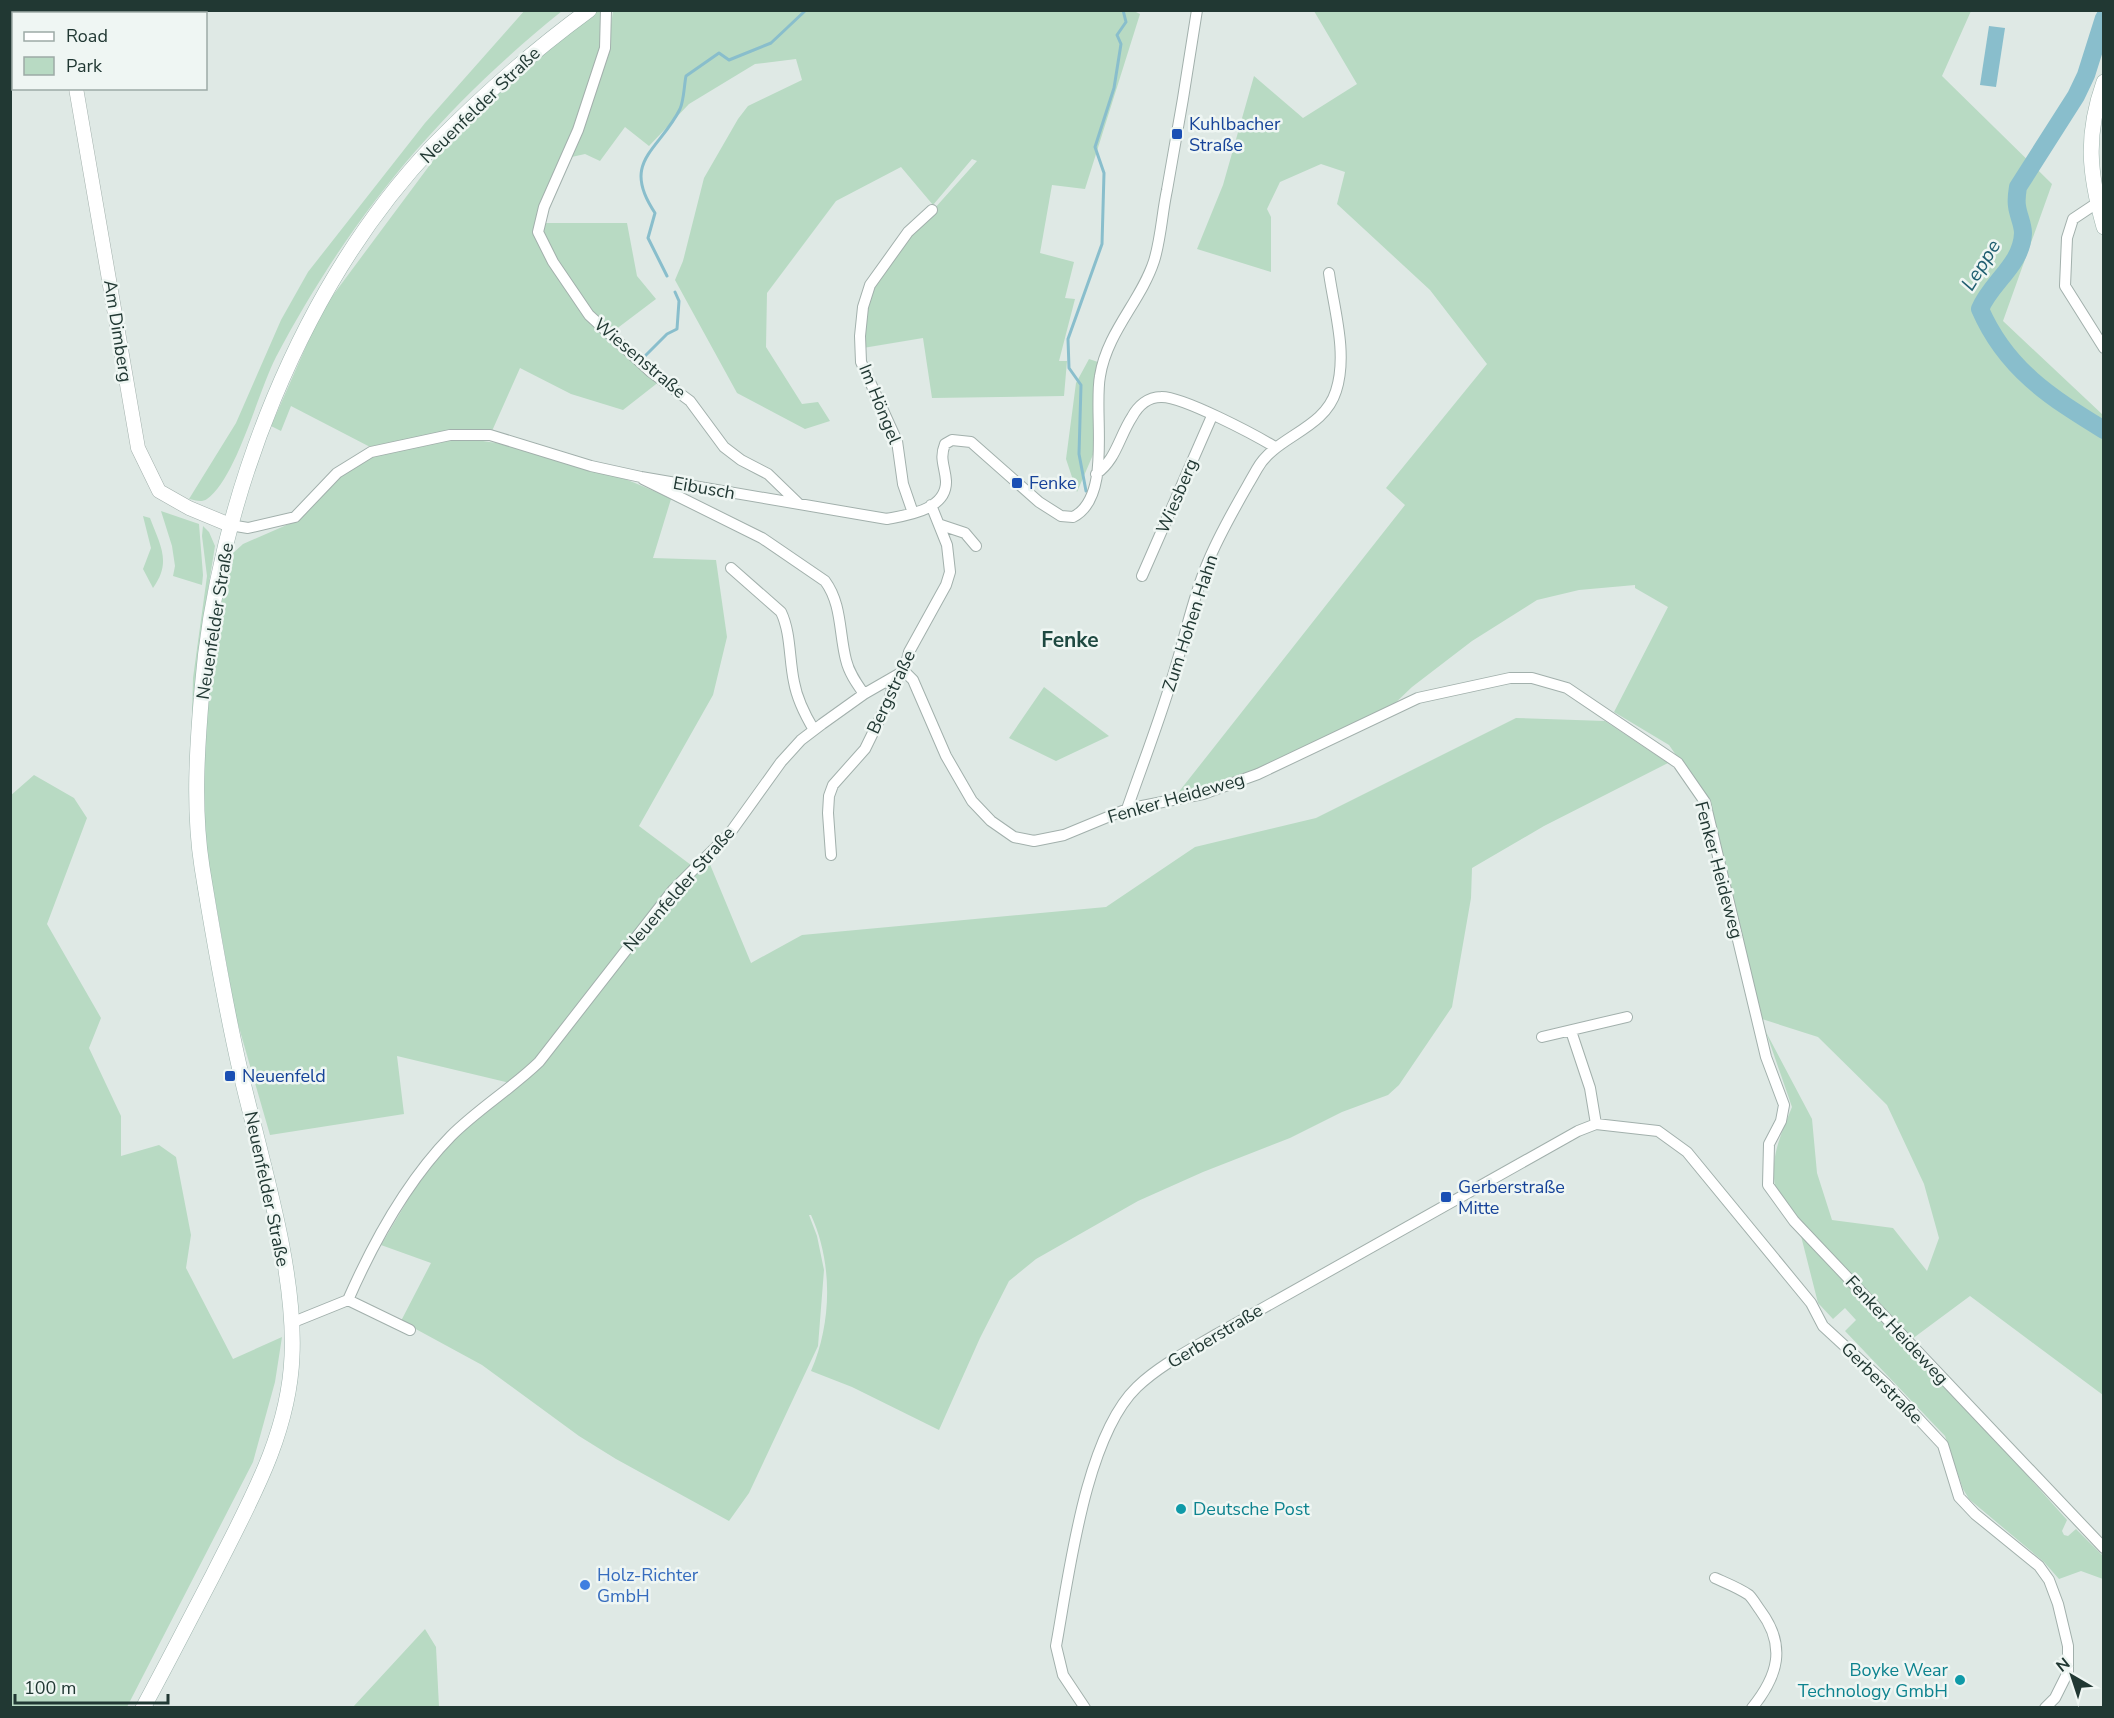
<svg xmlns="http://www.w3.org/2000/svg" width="2114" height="1718" font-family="'Nunito Sans',sans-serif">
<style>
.green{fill:#b8dac3}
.water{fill:#89becc}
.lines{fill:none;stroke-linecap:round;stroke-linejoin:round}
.stream{stroke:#89becc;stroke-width:3}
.river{stroke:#89becc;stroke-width:18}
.minor-casing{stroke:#a2b0ac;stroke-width:12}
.tertiary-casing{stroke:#a2b0ac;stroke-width:15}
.secondary-casing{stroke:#9fb4ae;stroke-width:16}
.minor{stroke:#fff;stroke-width:10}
.tertiary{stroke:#fff;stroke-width:14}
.secondary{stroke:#fff;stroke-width:15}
.transit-dot{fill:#1a4fb4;stroke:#eff6f3;stroke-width:2}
.culture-dot{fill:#0f9aa8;stroke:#eff6f3;stroke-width:2}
.shop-dot{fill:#3f7fe0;stroke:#eff6f3;stroke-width:2}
.labels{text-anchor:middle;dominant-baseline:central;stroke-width:5;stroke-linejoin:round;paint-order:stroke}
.street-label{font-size:18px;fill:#213833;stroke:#eff6f3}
.transit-label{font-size:18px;fill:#164399;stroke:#eff6f3;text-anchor:start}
.culture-label{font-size:18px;fill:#0d838f;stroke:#eff6f3;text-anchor:start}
.shop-label{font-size:18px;fill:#366cbe;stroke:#eff6f3;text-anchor:start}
.water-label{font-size:20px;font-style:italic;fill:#1f5e70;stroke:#eff6f3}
.quarter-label{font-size:21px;font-weight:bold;fill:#1e4941;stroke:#eff6f3}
</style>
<rect width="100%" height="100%" fill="#dfe9e5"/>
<path class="green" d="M525 10 562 11C439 110 350 217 276 357 258 392 236 479 207 499 201 503 195 500 189 499L236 423 281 320 308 272 425 123Z
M1132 10 1140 14 1085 189 1052 185 1040 253 1074 262 1065 298 1075 299 1059 361H1067L1064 396 932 398 923 338 863 348 867 310 872 289 917 228 977 161 972 159 933 205 901 167 836 201 767 293 766 347 802 404 818 402 830 421 805 429 737 393 675 280 683 261 704 178 738 119 748 106 802 80 796 59 755 64 689 104 649 146 625 127 600 161 585 154 567 158 608 46 613 11Z
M597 11H601V48L537 231 588 316 660 381 623 410 571 394 520 368 492 431 374 449 291 406 281 431 271 426 322 310 438 154 537 52Z
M1314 11H1971L1942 76 2052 184 2003 321 2103 415V1395L1970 1296 1912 1339C1889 1315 1780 1210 1775 1186 1770 1156 1781 1135 1792 1107L1766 1032 1812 1119 1817 1173 1832 1220 1893 1228 1927 1271 1939 1238 1924 1184 1887 1105 1818 1037 1762 1019 1708 801 1669 745 1614 712 1668 607 1635 588V585L1579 590 1537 600 1472 641 1412 687 1390 708 1318 744 1203 792 1174 798 1405 505 1386 488 1487 364 1430 290 1337 204 1345 172 1321 164 1280 182 1267 209 1271 217V272L1197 249 1223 185 1254 76 1303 118 1357 84Z
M543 223H627L637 276 656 299 611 333 573 289 542 232Z
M1089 359 1098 362 1095 450 1077 492 1066 459 1076 383Z
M451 438C519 441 610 469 671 499L653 558 716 560 727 637 713 695 639 826 691 865 528 1067 510 1083 397 1056 404 1114 270 1135 236 1017 205 842 201 761 213 646 231 555 243 544 298 520 339 475 371 456Z
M161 511 199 524 203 575 202 585 173 576 175 566 172 546Z
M143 516 150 518C160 545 172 562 153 588L143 569 151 548Z
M203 526 209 532 215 546 200 639 193 724 221 1016 197 885 190 794 193 678 207 576 202 536Z
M1044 687 1109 736 1056 761 1009 738Z
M1516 718 1605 721 1668 763 1544 826 1472 868 1471 898 1452 1007 1399 1085 1388 1095 1342 1112 1290 1138 1203 1172 1138 1201 1036 1259 1009 1281 980 1338 939 1430 852 1387 811 1371C832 1323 833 1263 811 1215H809L817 1236 824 1270 818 1346 749 1493 729 1521 616 1459 579 1436 482 1365 401 1321 431 1263 381 1245 425 1171 457 1135 529 1078 557 1046 673 894 709 862 751 963 802 935 1106 907 1195 847 1316 818Z
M34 775 74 798 87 818 47 924 101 1018 89 1048 121 1116V1156L159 1145 176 1157 191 1235 186 1268 233 1359 282 1337 275 1382 253 1462 127 1707H11L10 796Z
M1801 1236 2000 1445 2067 1520 2062 1531 2064 1535 2068 1536 2076 1529 2103 1556V1579L2081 1571 2059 1579 2044 1562 1969 1499 1963 1489 1945 1436 1845 1331 1856 1320 1845 1308 1833 1319 1818 1303Z
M425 1629 436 1647 439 1707H353Z"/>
<path class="water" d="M1989 26 2005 28 1996 87 1980 85Z"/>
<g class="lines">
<path class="stream" d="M667 276 648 238 655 213C620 161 659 151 680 109 684 100 684 86 686 76L719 53 729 60 771 43 806 10
M644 357 667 334 677 329 679 301 675 292
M1086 491 1079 454 1081 385 1069 368 1068 339 1102 244 1104 173 1095 147 1114 88 1121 44 1117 35 1126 22 1123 10"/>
<path class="river" d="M2104 18 2086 75 2076 96 2018 187C2017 193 2016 200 2017 206 2018 215 2023 224 2023 233 2022 265 1991 282 1980 309 2006 369 2050 397 2104 430"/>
<g class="minor-casing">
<path id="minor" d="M606 10 605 48 578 130 544 207 538 232 553 262 589 315 651 372 690 401 724 447 741 460 768 474 799 504
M2097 203 2073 219 2067 238 2065 286 2104 348
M1096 474C1116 460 1119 437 1132 417 1138 406 1148 397 1161 397 1182 396 1255 435 1275 447
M643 479 762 538 825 581C842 604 839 633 846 660 849 673 857 684 864 694
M913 513 903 484 897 441 861 362 860 336 863 307 870 285 908 232 932 210
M230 525 248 528 295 517 337 473 371 452 450 435H490L591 466 641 477 887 519C907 515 947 510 946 481 945 466 939 459 945 444L952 440 971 442 1039 502 1061 516 1073 517C1113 497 1093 413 1100 376 1107 332 1141 301 1154 261 1161 239 1162 213 1167 190 1178 130 1188 70 1197 10
M941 525 965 533 976 546
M731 568 781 612C791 633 789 659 794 682 797 699 805 715 814 730
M1142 576 1212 416
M904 671 913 680 946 756 972 801 991 821 1014 837 1034 841 1064 835 1127 809 1203 794 1258 774 1418 698 1510 678H1532L1567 688 1678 763 1705 802 1766 1057 1784 1105 1781 1121 1769 1144 1768 1185 1794 1221 2104 1548
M1127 809C1144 760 1163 712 1177 662 1187 629 1194 594 1208 562 1221 530 1240 499 1257 469 1275 436 1324 430 1336 391 1348 354 1334 309 1329 273
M831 855 828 813 829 796 833 785 865 749 889 700 893 685 904 671 909 652 946 585 950 572 947 545 931 505
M1571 1031 1590 1088 1596 1124
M1542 1037 1627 1017
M348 1300 410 1330
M291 1323 348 1300C373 1243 407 1181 451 1136 478 1109 511 1089 539 1062L673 890 730 833 781 762 801 740 822 724 864 694 904 671
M1715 1578C1726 1583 1739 1588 1749 1595 1753 1599 1757 1606 1760 1610 1787 1646 1778 1676 1752 1708
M1085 1708 1063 1675 1056 1646C1069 1575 1085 1437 1137 1387 1160 1365 1190 1350 1217 1334L1578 1131 1596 1124 1658 1131 1687 1152 1811 1303 1823 1326 1886 1384 1943 1445 1959 1497 1975 1514 2039 1566 2049 1580 2058 1604 2068 1646V1672L2055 1698 2045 1708"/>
</g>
<g class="tertiary-casing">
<path id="tertiary" d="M72 14V10
M76 88 138 448 159 491 189 508 230 525"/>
</g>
<g class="secondary-casing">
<path id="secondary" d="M2104 82C2085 136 2089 173 2104 227
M143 1708C167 1664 190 1619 213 1575 248 1505 289 1436 292 1356 296 1268 260 1157 240 1070 225 1004 213 935 202 867 193 809 197 748 202 690 217 500 301 285 433 146 481 97 533 51 589 10"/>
</g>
<use href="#minor" class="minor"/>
<use href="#tertiary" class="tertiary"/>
<use href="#secondary" class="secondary"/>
</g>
<g class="transit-dot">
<rect x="1171" y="128" width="12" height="12" rx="3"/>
<rect x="1011" y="477" width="12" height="12" rx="3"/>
<rect x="224" y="1070" width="12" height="12" rx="3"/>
<rect x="1440" y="1191" width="12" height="12" rx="3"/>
</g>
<g class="culture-dot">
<circle cx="1181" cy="1509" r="6"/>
<circle cx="1960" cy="1680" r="6"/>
</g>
<circle class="shop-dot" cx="585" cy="1585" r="6"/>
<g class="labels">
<g class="street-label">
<text transform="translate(480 105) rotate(-44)">Neuenfelder Straße</text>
<text transform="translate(118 331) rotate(81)">Am Dimberg</text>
<text transform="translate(640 358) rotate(40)">Wiesenstraße</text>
<text transform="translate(880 404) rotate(68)">Im Höngel</text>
<text transform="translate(704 488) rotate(10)">Eibusch</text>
<text transform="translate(1177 496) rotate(-67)">Wiesberg</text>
<text transform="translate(215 621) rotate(-81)">Neuenfelder Straße</text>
<text transform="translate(1190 623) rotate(-72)">Zum Hohen Hahn</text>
<text transform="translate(891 692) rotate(-65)">Bergstraße</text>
<text transform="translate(1176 798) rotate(-16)">Fenker Heideweg</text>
<text transform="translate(1719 870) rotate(75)">Fenker Heideweg</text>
<text transform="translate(679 889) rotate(-49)">Neuenfelder Straße</text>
<text transform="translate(267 1189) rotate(78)">Neuenfelder Straße</text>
<text transform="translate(1897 1330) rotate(47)">Fenker Heideweg</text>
<text transform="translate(1215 1336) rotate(-31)">Gerberstraße</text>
<text transform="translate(1882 1383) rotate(45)">Gerberstraße</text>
</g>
<g class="transit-label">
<text x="1189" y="124">Kuhlbacher<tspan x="1189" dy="21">Straße</tspan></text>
<text x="1029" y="483">Fenke</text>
<text x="242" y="1076">Neuenfeld</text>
<text x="1458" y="1187">Gerberstraße<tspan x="1458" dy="21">Mitte</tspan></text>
</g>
<g class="culture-label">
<text x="1193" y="1509">Deutsche Post</text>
<text x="1948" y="1670" text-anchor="end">Boyke Wear<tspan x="1948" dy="21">Technology GmbH</tspan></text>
</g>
<g class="shop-label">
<text x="597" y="1575">Holz-Richter<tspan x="597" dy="21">GmbH</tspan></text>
</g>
<g class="water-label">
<text transform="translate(1981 265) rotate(-58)">Leppe</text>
</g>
<g class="quarter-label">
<text x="1070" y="640">Fenke</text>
</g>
</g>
<rect width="2114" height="1718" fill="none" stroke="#213833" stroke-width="24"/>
<rect x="12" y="12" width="195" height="78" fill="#eff6f3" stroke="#9daaa6" stroke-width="1.5"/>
<rect x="24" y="32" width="30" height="9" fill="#ffffff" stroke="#9daaa6" stroke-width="1.5"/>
<text x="66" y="42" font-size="18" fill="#213833">Road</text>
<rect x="24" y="57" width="30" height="18" fill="#b8dac3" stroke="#9daaa6" stroke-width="1.5"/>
<text x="66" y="72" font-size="18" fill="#213833">Park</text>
<g transform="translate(2072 1676) rotate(321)" stroke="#eff6f3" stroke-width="4.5" paint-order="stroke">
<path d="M0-4.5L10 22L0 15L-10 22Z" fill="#213833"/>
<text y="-9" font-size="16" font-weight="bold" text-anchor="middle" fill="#213833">N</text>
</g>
<path d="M15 1694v9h153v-9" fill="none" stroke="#213833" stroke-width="3"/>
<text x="24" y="1694" font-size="18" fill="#213833" stroke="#eff6f3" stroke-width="4.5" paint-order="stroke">100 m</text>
</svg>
